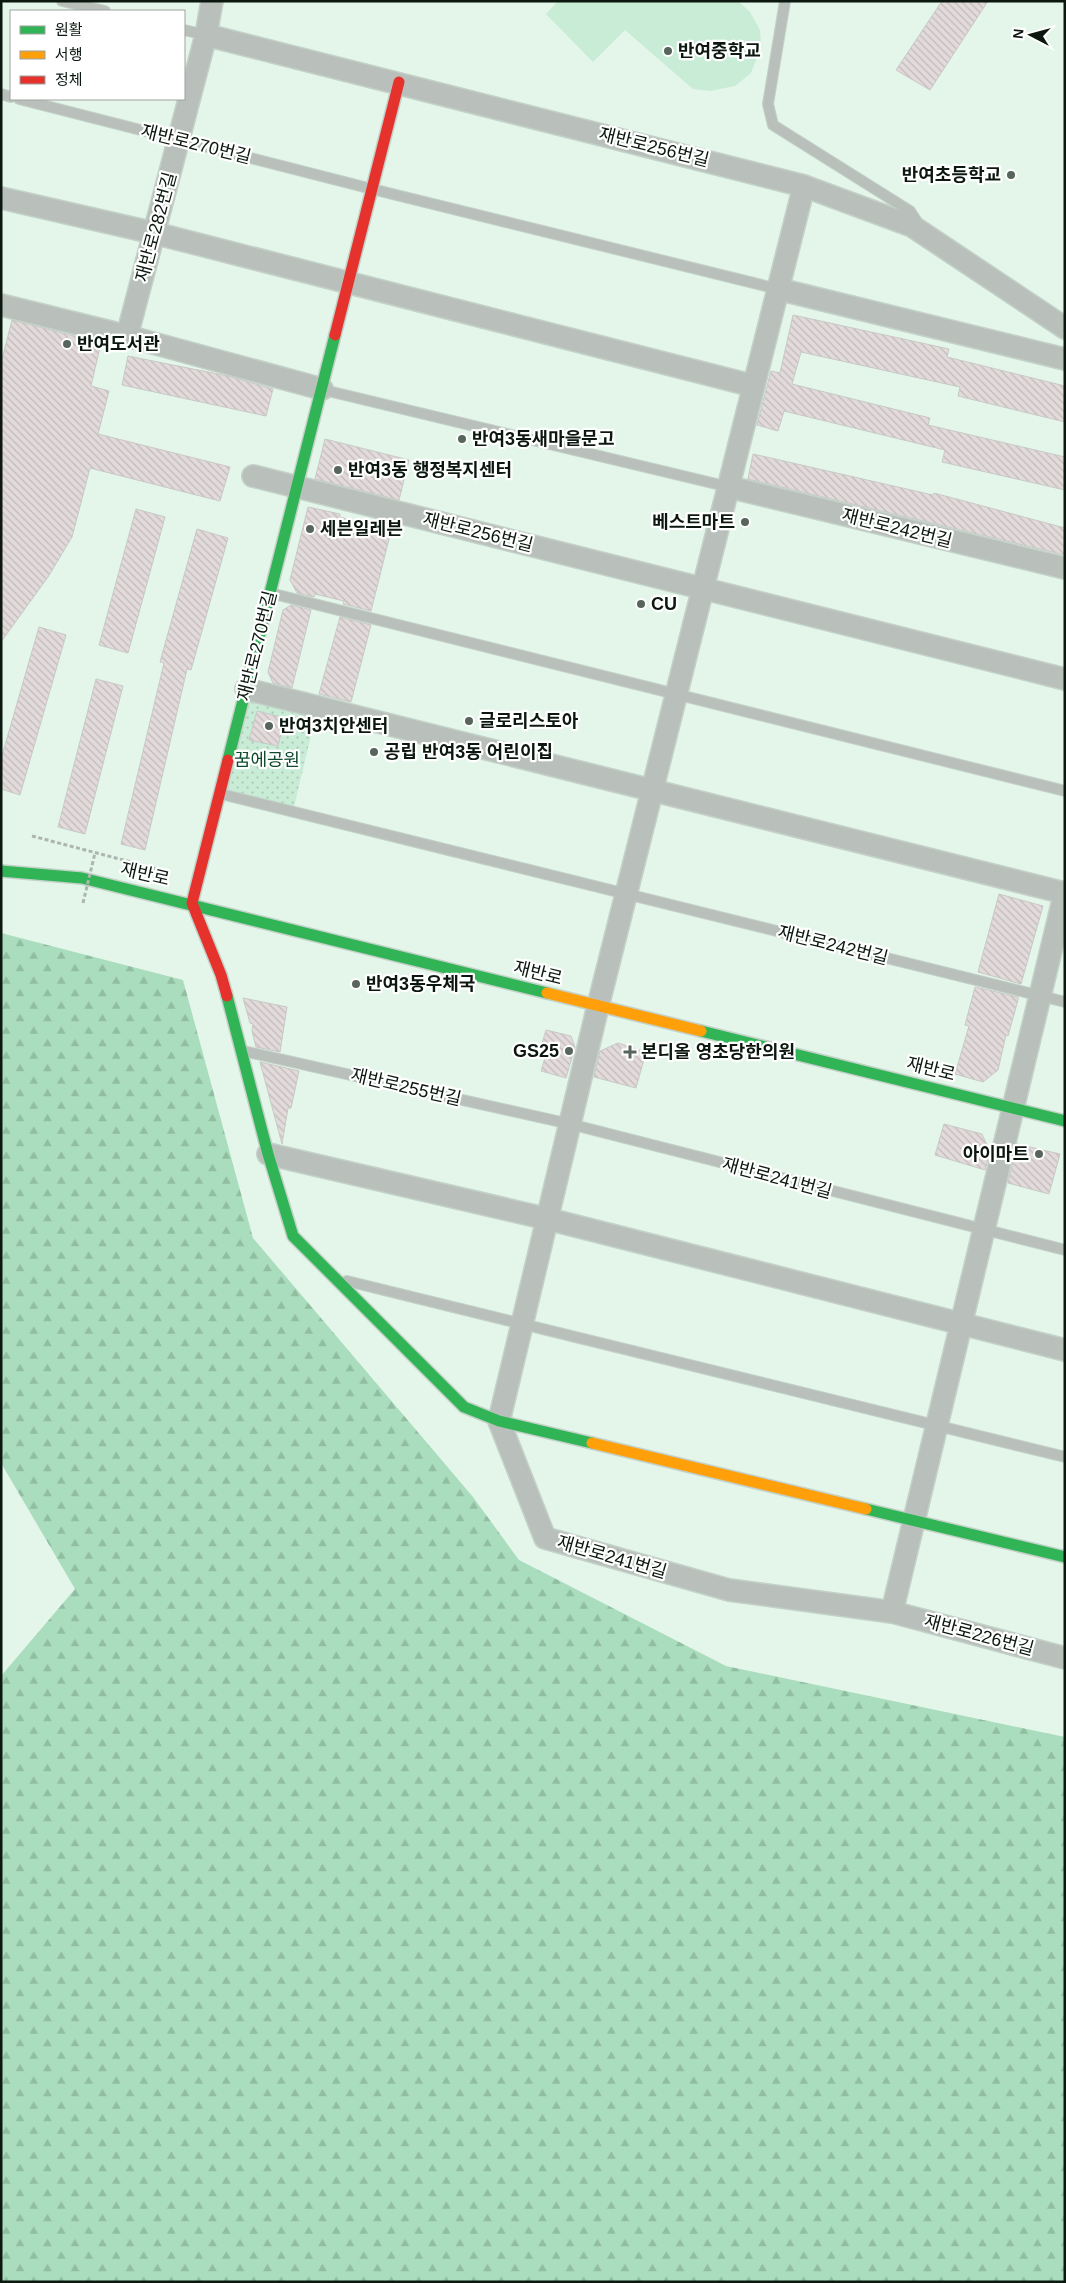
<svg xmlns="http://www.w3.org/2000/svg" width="1066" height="2283" viewBox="0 0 1066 2283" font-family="Helvetica,'Noto Sans KR',sans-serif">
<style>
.forest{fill:url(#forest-firs)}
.park{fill:url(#park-dots)}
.pitch{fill:#c8ecd5}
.building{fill:url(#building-back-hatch);stroke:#c7c9c6}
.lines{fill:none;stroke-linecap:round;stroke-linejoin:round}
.lane-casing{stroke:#c3d1c8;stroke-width:12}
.street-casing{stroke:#c3d1c8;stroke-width:24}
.fast-casing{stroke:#c3d1c8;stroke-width:14}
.slow-casing{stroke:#c3d1c8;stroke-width:14}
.jam-casing{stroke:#c3d1c8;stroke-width:14}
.path{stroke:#adb5af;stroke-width:3;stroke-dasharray:4 2.5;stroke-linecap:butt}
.lane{stroke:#b9c0bb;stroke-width:10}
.street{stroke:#b9c0bb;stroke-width:21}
.fast{stroke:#30b455;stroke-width:11}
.slow{stroke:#ff9f0a;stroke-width:11}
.jam{stroke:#e5322d;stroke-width:11}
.path-bridge{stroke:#adb5af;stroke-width:3;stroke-dasharray:4 2.5;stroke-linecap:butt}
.poi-dot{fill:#57655c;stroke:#fff;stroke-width:2}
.labels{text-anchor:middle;stroke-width:4.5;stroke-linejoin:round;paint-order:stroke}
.poi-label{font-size:18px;font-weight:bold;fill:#0b170f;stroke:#fff;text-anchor:start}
.street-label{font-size:18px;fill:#0b170f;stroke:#fff}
.park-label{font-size:18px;fill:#0f4c2e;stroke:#fff}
</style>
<defs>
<pattern id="forest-firs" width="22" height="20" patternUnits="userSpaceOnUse" patternTransform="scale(1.25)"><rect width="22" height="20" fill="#aaddbd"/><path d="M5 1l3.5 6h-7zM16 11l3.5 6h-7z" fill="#91bda1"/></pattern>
<pattern id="park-dots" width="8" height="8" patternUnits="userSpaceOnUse" patternTransform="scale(1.25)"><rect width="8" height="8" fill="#c8ecd5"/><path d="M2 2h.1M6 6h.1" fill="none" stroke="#aacab6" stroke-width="1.8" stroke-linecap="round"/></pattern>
<pattern id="building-back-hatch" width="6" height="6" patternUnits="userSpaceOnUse" patternTransform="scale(1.25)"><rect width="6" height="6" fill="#e3dadb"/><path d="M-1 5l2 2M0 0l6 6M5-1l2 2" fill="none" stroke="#c1babb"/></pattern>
</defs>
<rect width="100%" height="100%" fill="#e4f6ea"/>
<!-- forest -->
<path class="forest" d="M 1,933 L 183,980 L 253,1238 L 473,1497 L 519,1560 L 726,1666 L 1065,1737 L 1065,2282 L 1,2282 L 1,1676 L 75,1589 L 1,1463 Z"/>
<!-- park -->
<path class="park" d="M 246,689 L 318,706 L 293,811 L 219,793 Z"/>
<!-- pitch -->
<path class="pitch" d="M 558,1 L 738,1 L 750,12 L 760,30 L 761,47 L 751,73 L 735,86 L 710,91 L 693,89 L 625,30 L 593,62 L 546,14 Z"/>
<!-- building -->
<path class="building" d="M 942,1 L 988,1 L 930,90 L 896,70 Z
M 793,315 L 949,349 L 947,357 L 1065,386 L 1065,422 L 958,396 L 960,387 L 801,352 L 792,384 L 930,418 L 928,425 L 1065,457 L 1065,490 L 942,462 L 945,450 L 784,411 L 778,431 L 757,425 L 771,371 L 780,373 Z
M 12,320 L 101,343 L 91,386 L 109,391 L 98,434 L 230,467 L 220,501 L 90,468 L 72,537 L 48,577 L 1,642 L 1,363 Z
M 128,356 L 228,376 L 273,389 L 266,416 L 122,385 Z
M 325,439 L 409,460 L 399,500 L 315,479 Z
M 753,454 L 933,495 L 934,493 L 1065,528 L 1065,555 L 748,479 Z
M 308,507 L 340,514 L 340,517 L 391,531 L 371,611 L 343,604 L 344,601 L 315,594 L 314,597 L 297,593 L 290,580 Z
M 136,509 L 165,517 L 128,653 L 99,645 Z
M 197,529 L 228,538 L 191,670 L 187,669 L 145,850 L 121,844 L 164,663 L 160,662 Z
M 291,605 L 311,610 L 292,688 L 273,683 L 268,672 L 283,610 Z
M 340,617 L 371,625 L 351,702 L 319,694 Z
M 39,627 L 66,635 L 20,795 L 1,789 L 1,759 Z
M 96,679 L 123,686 L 85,834 L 58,827 Z
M 257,711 L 285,718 L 278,746 L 249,740 Z
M 999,894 L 1043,906 L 1021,984 L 978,972 Z
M 975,987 L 1018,997 L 1018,1000 L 1008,1036 L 1006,1035 L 998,1070 L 983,1082 L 955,1074 L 969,1026 L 965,1025 Z
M 243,998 L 287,1007 L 280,1052 L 256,1047 L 252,1031 L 253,1024 L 250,1023 Z
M 546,1030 L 571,1036 L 575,1047 L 566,1078 L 541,1071 L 547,1051 L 541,1047 Z
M 618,1043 L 646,1052 L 636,1088 L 594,1077 L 600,1051 Z
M 260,1062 L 299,1071 L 291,1108 L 288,1108 L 282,1144 Z
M 944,1124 L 982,1134 L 990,1152 L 985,1170 L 935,1155 Z
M 1017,1144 L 1060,1154 L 1049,1194 L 1008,1183 Z"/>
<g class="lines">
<!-- lane casing -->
<g class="lane-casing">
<path id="lane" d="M 62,1 L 105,11
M 785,1 L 768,104 L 773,125 L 910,211 L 919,225
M 184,30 L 206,35
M 1,94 L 11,97
M 19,99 L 372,189 L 778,289
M 324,390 L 729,487
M 270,593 L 1065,791
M 221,794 L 1065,1002
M 243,1051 L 570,1124 L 1065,1250
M 347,1281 L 1065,1457"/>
</g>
<!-- street casing -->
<g class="street-casing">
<path id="street" d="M 206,35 L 804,186 L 912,226 L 1065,328
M 804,186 L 598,1006 L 499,1421 L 545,1538 L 729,1590 L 892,1612 L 1065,1658
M 1,198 L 154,233 L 754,386
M 778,289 L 1065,359
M 1,305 L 127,336 L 322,389
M 127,336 L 206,35 L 212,1
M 253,476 L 1065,679
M 729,487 L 1065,568
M 246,689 L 1065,893
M 268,1154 L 548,1219 L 1065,1350
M 892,1612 L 1065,892"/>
</g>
<!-- fast casing -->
<g class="fast-casing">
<path id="fast" d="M 228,760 L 335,335
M 1,871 L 82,878 L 547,993
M 227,996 L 268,1154 L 293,1236 L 464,1407 L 499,1421 L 592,1443
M 701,1031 L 1065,1121
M 866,1509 L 1065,1557"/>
</g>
<!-- slow casing -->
<g class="slow-casing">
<path id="slow" d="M 547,993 L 701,1031
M 592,1443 L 866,1509"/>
</g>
<!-- jam casing -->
<g class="jam-casing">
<path id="jam" d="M 335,335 L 399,82
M 227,996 L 221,975 L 192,903 L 228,760"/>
</g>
<!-- path -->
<path class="path" d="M 32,836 L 169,872"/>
<!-- lane -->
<use href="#lane" class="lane"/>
<!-- street -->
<use href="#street" class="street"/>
<!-- fast -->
<use href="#fast" class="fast"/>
<!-- slow -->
<use href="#slow" class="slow"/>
<!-- jam -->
<use href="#jam" class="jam"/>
<!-- path-bridge -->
<path class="path-bridge" d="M 83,903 L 95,853"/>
</g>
<!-- markers -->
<g class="poi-dot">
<circle cx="668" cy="51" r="5"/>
<circle cx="1011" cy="175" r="5"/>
<circle cx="67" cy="344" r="5"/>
<circle cx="462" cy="439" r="5"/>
<circle cx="338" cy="470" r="5"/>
<circle cx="745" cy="522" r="5"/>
<circle cx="310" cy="529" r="5"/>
<circle cx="641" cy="604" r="5"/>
<circle cx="469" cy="721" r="5"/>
<circle cx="269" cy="726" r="5"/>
<circle cx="374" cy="752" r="5"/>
<circle cx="356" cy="984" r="5"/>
<circle cx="569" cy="1051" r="5"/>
<path d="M627.5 1044.5h5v5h5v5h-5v5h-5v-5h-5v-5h5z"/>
<circle cx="1039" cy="1154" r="5"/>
</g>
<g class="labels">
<!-- poi labels -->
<g class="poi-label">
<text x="678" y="57">반여중학교</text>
<text x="1001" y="181" text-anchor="end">반여초등학교</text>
<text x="77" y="350">반여도서관</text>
<text x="472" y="445">반여3동새마을문고</text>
<text x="348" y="476">반여3동 행정복지센터</text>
<text x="735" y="528" text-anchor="end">베스트마트</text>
<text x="320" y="535">세븐일레븐</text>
<text x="651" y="610">CU</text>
<text x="479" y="727">글로리스토아</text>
<text x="279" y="732">반여3치안센터</text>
<text x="384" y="758">공립 반여3동 어린이집</text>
<text x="366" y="990">반여3동우체국</text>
<text x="559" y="1057" text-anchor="end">GS25</text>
<text x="641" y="1058">본디올 영초당한의원</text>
<text x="1029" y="1160" text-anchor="end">아이마트</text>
</g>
<!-- street labels -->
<g class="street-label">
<text transform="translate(196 144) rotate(14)" y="6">재반로270번길</text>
<text transform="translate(654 147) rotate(14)" y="6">재반로256번길</text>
<text transform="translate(156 227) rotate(-75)" y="6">재반로282번길</text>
<text transform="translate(897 528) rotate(14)" y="6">재반로242번길</text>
<text transform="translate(478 532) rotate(14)" y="6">재반로256번길</text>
<text transform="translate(257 646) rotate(-76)" y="6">재반로270번길</text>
<text transform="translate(145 874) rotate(13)" y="6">재반로</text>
<text transform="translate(833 945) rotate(14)" y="6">재반로242번길</text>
<text transform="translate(538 973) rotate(14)" y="6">재반로</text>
<text transform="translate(931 1069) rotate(14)" y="6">재반로</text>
<text transform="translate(406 1087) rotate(13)" y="6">재반로255번길</text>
<text transform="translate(777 1178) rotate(15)" y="6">재반로241번길</text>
<text transform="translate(612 1557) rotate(16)" y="6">재반로241번길</text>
<text transform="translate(979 1635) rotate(15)" y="6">재반로226번길</text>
</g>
<!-- park labels -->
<g class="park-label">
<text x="267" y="766">꿈에공원</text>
</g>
</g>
<!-- border -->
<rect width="1066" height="2283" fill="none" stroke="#0b170f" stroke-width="5"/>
<!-- legend -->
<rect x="10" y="10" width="175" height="90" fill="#ffffff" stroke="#9da29f"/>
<rect x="20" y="26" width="25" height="8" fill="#30b455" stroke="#9da29f"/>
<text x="55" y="35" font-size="15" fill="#0b170f">원활</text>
<rect x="20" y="51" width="25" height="8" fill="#ff9f0a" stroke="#9da29f"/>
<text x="55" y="60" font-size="15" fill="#0b170f">서행</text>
<rect x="20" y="76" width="25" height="8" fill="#e5322d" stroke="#9da29f"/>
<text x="55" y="85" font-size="15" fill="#0b170f">정체</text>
<!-- north arrow -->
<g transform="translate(1031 35) rotate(276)" stroke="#ffffff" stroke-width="4" paint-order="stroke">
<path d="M0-4L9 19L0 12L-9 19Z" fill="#0b170f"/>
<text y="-8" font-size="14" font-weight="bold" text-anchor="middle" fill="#0b170f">N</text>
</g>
</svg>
